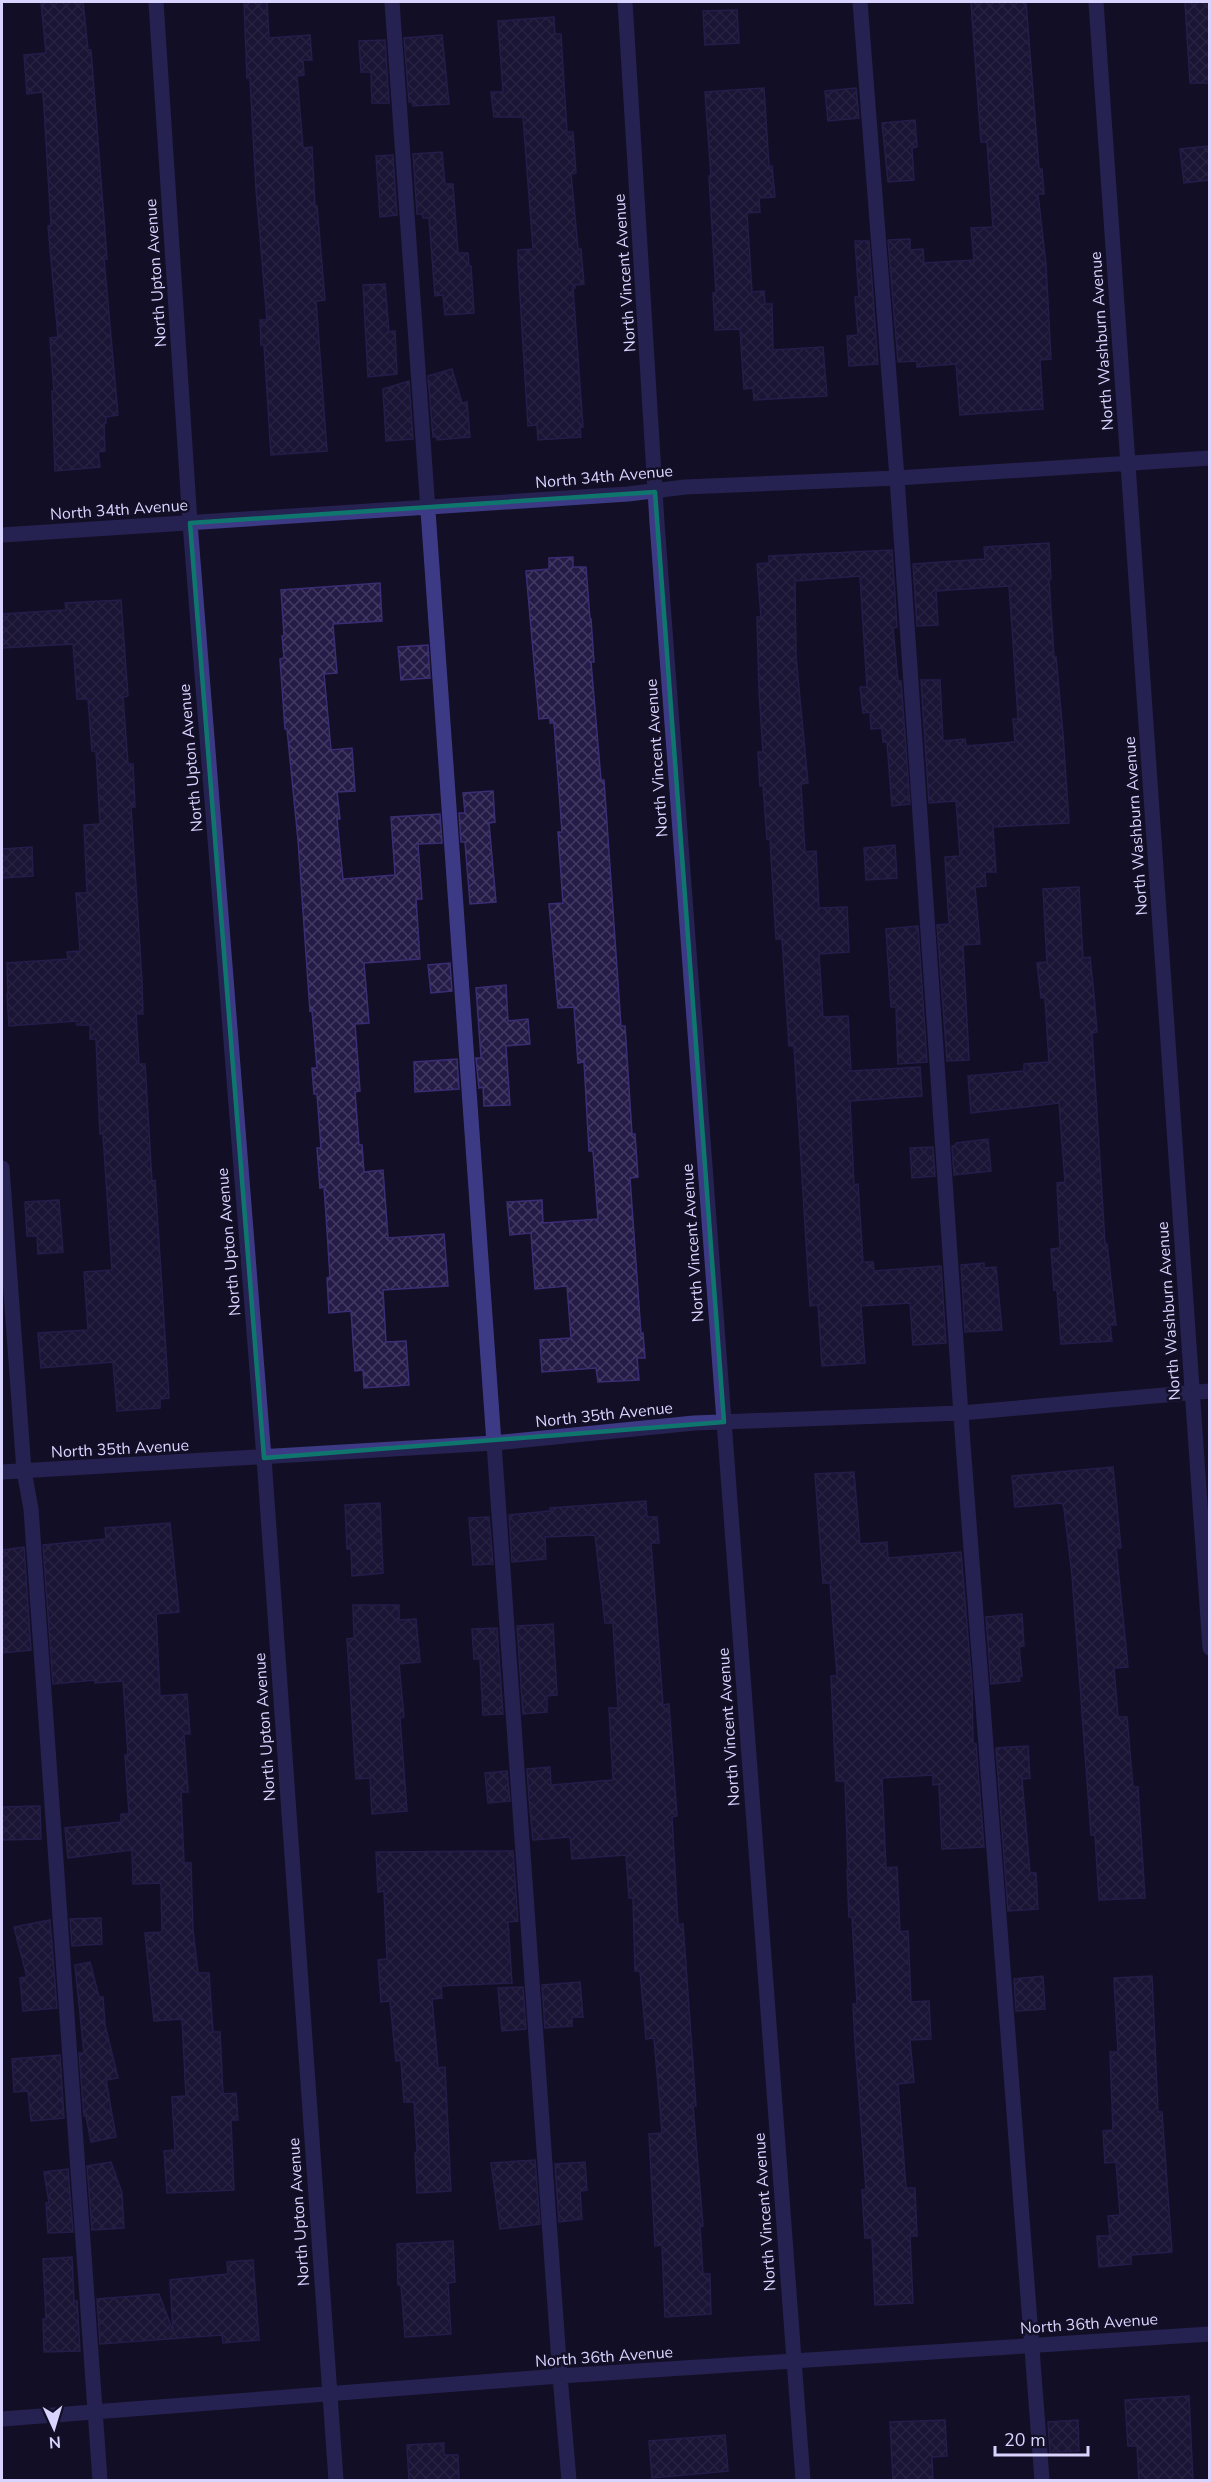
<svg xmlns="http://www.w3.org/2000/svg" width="1211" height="2482" viewBox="0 0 1211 2482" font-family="'Nunito Sans',sans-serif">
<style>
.building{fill:url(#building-cross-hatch);stroke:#3b2d73;stroke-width:1.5}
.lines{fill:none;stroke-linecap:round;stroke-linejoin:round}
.minor{stroke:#3d3a85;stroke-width:15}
.marked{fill:none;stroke:#0f766e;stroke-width:4.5;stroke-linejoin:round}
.labels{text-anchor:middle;stroke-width:5;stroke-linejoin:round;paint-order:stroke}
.street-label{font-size:16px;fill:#d9d4ff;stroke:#130f26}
</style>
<defs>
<pattern id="building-cross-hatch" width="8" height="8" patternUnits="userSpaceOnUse" patternTransform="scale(1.5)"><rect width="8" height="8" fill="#241b47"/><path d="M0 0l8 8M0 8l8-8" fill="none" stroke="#433b63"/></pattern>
</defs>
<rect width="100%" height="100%" fill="#130f26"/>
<!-- building -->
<path class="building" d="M 41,2 L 83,2 L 88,50 L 91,50 L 107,259 L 104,259 L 118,415 L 106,417 L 106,423 L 104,424 L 105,451 L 98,452 L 100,467 L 55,471 L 52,391 L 54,391 L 50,338 L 58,337 L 48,226 L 51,225 L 43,92 L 27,94 L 24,55 L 46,53 Z
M 244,2 L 267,2 L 269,38 L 310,35 L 312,60 L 303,60 L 304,75 L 297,76 L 303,148 L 312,147 L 315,206 L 317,206 L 325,300 L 316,301 L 327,451 L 271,455 L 264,345 L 261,345 L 260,320 L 267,320 L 256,189 L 250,78 L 247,78 Z
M 971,2 L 1026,2 L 1039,169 L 1042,169 L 1044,194 L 1038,194 L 1046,265 L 1051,359 L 1040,360 L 1043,409 L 960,415 L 956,364 L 917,367 L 917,361 L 898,362 L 888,240 L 910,239 L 910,250 L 923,249 L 924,263 L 974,260 L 971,228 L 993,227 L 987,142 L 981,142 Z
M 1185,2 L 1209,2 L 1209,83 L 1190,83 Z
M 737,10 L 739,43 L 705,45 L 703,11 Z
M 554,17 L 555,34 L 561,34 L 567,132 L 573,132 L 576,173 L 571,174 L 578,249 L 581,249 L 584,284 L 575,285 L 575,288 L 573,288 L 583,427 L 580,427 L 581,437 L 538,440 L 537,425 L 528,426 L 518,263 L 518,250 L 533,249 L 523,117 L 494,117 L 491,92 L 503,92 L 498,21 Z
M 442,35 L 449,104 L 413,106 L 412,102 L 409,102 L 404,38 Z
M 385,40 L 389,103 L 372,103 L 371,72 L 361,72 L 359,41 Z
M 764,88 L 769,166 L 772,166 L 775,197 L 759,198 L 760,212 L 747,213 L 752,292 L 764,291 L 765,304 L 772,304 L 773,350 L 823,347 L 827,396 L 754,400 L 753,388 L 744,389 L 740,329 L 715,330 L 713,293 L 716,293 L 709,176 L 711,176 L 705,92 Z
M 856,88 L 859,118 L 828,121 L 825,91 Z
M 915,120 L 917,147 L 912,148 L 914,180 L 888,182 L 882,123 Z
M 1209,146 L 1209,180 L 1184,183 L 1180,149 Z
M 442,152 L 445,184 L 453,184 L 458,253 L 468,253 L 469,266 L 471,266 L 474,313 L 445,315 L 443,295 L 435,296 L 429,218 L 423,218 L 422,214 L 417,214 L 413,154 Z
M 393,155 L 397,215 L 380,217 L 376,156 Z
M 855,241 L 869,241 L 878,364 L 849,366 L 847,336 L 858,335 L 855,297 L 859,297 Z
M 385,284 L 389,332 L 395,331 L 397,374 L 368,377 L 363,285 Z
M 452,369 L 462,403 L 467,402 L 470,437 L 437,440 L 437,437 L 433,437 L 428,376 Z
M 409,381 L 413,439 L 386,441 L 383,389 Z
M 1049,543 L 1051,579 L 1049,579 L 1054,657 L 1056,657 L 1063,734 L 1069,823 L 993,827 L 996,872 L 985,872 L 986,886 L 975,887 L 980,944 L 963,945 L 969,1060 L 947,1061 L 937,925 L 949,924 L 945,857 L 960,856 L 956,801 L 929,803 L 921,680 L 940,680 L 943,741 L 965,739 L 966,746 L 1015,742 L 1013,719 L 1018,719 L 1013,641 L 1009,586 L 936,591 L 938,625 L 917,626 L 913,564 L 985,559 L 984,547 Z
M 892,550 L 897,627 L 893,628 L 898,681 L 901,681 L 910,804 L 892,806 L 887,742 L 883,742 L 882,728 L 871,729 L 870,712 L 863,713 L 860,687 L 867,687 L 860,576 L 795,581 L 796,657 L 808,783 L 801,784 L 805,852 L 816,851 L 819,908 L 847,907 L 849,952 L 819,954 L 823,1017 L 848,1016 L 851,1071 L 920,1067 L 922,1096 L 850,1101 L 854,1185 L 858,1184 L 863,1262 L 873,1262 L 874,1271 L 941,1266 L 946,1343 L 913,1345 L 910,1303 L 861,1306 L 865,1363 L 822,1366 L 818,1305 L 810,1306 L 794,1046 L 789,1046 L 782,939 L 776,939 L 770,839 L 767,839 L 763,786 L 760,786 L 758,752 L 763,752 L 759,691 L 757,617 L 761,617 L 757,564 L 769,563 L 769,556 Z
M 573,557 L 573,567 L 586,567 L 590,619 L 591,619 L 594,662 L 591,662 L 601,780 L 604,780 L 621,1026 L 625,1026 L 632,1134 L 635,1134 L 638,1177 L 630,1178 L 641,1334 L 643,1333 L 645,1358 L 637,1358 L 639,1380 L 598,1382 L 596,1368 L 542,1372 L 540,1340 L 571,1338 L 567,1286 L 535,1289 L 531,1233 L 510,1235 L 507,1202 L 542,1200 L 543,1223 L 598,1219 L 593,1151 L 589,1151 L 584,1062 L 578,1063 L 574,1007 L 558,1008 L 549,904 L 563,903 L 558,832 L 562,832 L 554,723 L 550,723 L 550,718 L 539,719 L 526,571 L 549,569 L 549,558 Z
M 380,583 L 382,621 L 333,624 L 337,673 L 324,674 L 331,750 L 352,748 L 355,791 L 337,792 L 340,819 L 337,819 L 343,879 L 395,875 L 391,817 L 440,814 L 442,843 L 418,844 L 422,899 L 416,899 L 420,959 L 364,963 L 369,1023 L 355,1024 L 360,1091 L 355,1092 L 359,1145 L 362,1145 L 364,1172 L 383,1170 L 388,1238 L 444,1234 L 448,1286 L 383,1290 L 386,1342 L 406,1341 L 409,1385 L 364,1388 L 363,1370 L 355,1371 L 351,1311 L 329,1313 L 327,1278 L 330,1277 L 326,1215 L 324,1187 L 320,1188 L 317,1148 L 321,1148 L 317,1094 L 314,1094 L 312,1068 L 317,1068 L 312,1010 L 310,1011 L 298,840 L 287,729 L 285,729 L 280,659 L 284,658 L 282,636 L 284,636 L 281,590 Z
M 121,600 L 128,696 L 123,697 L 128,764 L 133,764 L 135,807 L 131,807 L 142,981 L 143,1014 L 136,1014 L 139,1064 L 145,1064 L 152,1181 L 155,1180 L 169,1398 L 160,1399 L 160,1408 L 117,1411 L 113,1362 L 41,1368 L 38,1333 L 88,1330 L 84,1272 L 112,1270 L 103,1134 L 100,1134 L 96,1039 L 90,1039 L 90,1025 L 77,1025 L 77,1021 L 9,1026 L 7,994 L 8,994 L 7,963 L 68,959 L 67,952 L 80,951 L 76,893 L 87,893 L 84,825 L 100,824 L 96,751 L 92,751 L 88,699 L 77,699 L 73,644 L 2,648 L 2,614 L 66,610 L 65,603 Z
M 428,645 L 430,678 L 401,680 L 398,647 Z
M 493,791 L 495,822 L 489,823 L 496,902 L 470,904 L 465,842 L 461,842 L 459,813 L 465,813 L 463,793 Z
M 895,845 L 897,878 L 866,880 L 864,848 Z
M 32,847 L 33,876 L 2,878 L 2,849 Z
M 1079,887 L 1083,958 L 1090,957 L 1094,995 L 1097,1032 L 1092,1033 L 1105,1244 L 1107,1244 L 1116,1325 L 1110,1325 L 1112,1341 L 1061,1344 L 1057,1290 L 1054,1290 L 1051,1249 L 1060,1248 L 1057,1183 L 1065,1182 L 1059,1103 L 971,1113 L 968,1076 L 1024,1071 L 1024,1064 L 1049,1062 L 1045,998 L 1041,998 L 1037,963 L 1047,962 L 1043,889 Z
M 918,926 L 927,1062 L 898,1064 L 896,1007 L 891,1007 L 886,929 Z
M 450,963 L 452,991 L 431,993 L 428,965 Z
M 506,985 L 508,1021 L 528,1019 L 530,1044 L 506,1046 L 510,1105 L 484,1106 L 483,1087 L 479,1088 L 476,1058 L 481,1058 L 476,988 Z
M 457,1059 L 459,1089 L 415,1092 L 414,1062 Z
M 988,1139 L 991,1171 L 954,1175 L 952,1146 L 956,1145 L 956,1143 Z
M 933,1147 L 935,1176 L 912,1178 L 910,1148 Z
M 59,1200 L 63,1252 L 38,1254 L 37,1236 L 27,1236 L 25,1202 Z
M 984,1263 L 984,1268 L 996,1267 L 1002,1330 L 965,1332 L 961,1265 Z
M 1113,1467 L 1121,1548 L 1116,1548 L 1128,1667 L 1114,1668 L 1118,1717 L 1127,1717 L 1133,1787 L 1138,1787 L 1145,1898 L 1099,1900 L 1095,1835 L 1091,1835 L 1072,1575 L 1064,1508 L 1062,1503 L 1015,1507 L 1012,1476 Z
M 854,1472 L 860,1544 L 887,1542 L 888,1558 L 961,1552 L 972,1686 L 973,1743 L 976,1744 L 984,1847 L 942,1849 L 939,1784 L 933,1785 L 933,1775 L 882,1778 L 886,1868 L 897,1867 L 900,1932 L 908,1931 L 911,2002 L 929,2001 L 931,2039 L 910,2040 L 914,2082 L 898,2084 L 906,2188 L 915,2188 L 917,2236 L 910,2236 L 913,2303 L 875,2305 L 872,2238 L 865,2238 L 862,2190 L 866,2190 L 855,2043 L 853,2004 L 857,2004 L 852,1917 L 849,1917 L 847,1870 L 848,1870 L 845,1781 L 836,1781 L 831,1676 L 837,1676 L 830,1583 L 823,1583 L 815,1474 Z
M 646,1501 L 647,1517 L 657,1517 L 659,1543 L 651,1543 L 663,1705 L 669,1704 L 677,1816 L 672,1817 L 678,1925 L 683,1924 L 696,2106 L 693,2106 L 703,2226 L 700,2226 L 703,2274 L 710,2274 L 711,2314 L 665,2317 L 662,2245 L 655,2246 L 649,2134 L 662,2133 L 654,2038 L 646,2039 L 640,1971 L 635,1971 L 633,1898 L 629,1898 L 626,1855 L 572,1859 L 570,1837 L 533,1840 L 529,1799 L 527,1769 L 550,1767 L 551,1785 L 613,1780 L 609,1708 L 618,1708 L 613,1623 L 605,1623 L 595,1535 L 545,1537 L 546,1559 L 512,1562 L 509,1515 L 550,1511 L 550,1508 Z
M 380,1503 L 383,1573 L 352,1576 L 351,1549 L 347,1549 L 345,1505 Z
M 489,1517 L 493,1564 L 473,1565 L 469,1518 Z
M 170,1523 L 179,1612 L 156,1614 L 160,1696 L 187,1694 L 190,1734 L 184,1734 L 188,1792 L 181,1792 L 184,1863 L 191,1863 L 193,1930 L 198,1973 L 209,1973 L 213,2032 L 220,2032 L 223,2094 L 236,2093 L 238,2120 L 231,2120 L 234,2190 L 167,2193 L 164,2151 L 175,2150 L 172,2097 L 186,2096 L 182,2019 L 154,2021 L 145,1933 L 162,1932 L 161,1883 L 133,1884 L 132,1850 L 68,1858 L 65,1828 L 121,1822 L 121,1814 L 129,1814 L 125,1755 L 128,1755 L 123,1681 L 95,1683 L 95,1680 L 53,1684 L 43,1545 L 106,1539 L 105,1528 Z
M 24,1547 L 31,1650 L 2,1653 L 2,1550 Z
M 353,1605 L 399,1605 L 399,1620 L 416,1619 L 420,1662 L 399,1664 L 404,1717 L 400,1718 L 407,1811 L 372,1814 L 370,1778 L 356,1779 L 347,1639 L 354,1638 Z
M 1022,1614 L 1024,1646 L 1019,1647 L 1022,1676 L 1019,1676 L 1020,1681 L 991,1684 L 986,1617 Z
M 553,1624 L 557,1695 L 547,1696 L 547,1712 L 523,1714 L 517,1626 Z
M 497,1628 L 503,1714 L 483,1715 L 480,1659 L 474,1659 L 472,1629 Z
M 1028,1746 L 1030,1778 L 1022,1779 L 1030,1873 L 1036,1873 L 1038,1909 L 1008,1911 L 996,1748 Z
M 507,1771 L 510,1801 L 488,1803 L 485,1773 Z
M 40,1806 L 41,1839 L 2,1840 L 2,1807 Z
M 513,1851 L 518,1921 L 508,1922 L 512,1983 L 441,1986 L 442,1998 L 432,1999 L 438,2068 L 445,2067 L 451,2191 L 417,2193 L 415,2153 L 417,2152 L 414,2102 L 404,2102 L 401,2060 L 396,2061 L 390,2001 L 381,2002 L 378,1960 L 387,1959 L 384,1891 L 378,1892 L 376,1852 Z
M 101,1918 L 102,1944 L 72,1946 L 70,1919 Z
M 50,1920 L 57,2008 L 23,2011 L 20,1978 L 27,1977 L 14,1927 Z
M 90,1962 L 99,1997 L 103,1997 L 105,2025 L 118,2078 L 106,2080 L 116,2137 L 91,2142 L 86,2116 L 84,2116 L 79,2053 L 84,2053 L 75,1965 Z
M 1043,1976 L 1045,2009 L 1016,2011 L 1014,1979 Z
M 1152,1976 L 1158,2112 L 1162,2112 L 1172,2252 L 1131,2255 L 1131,2264 L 1099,2267 L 1097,2236 L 1110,2236 L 1108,2216 L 1120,2215 L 1116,2162 L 1105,2163 L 1103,2131 L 1113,2130 L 1110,2052 L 1118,2052 L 1114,1978 Z
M 580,1982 L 583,2017 L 572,2017 L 572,2026 L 545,2028 L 542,1985 Z
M 523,1987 L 526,2029 L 502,2031 L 498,1988 Z
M 60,2055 L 64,2118 L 31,2121 L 28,2091 L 14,2092 L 12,2059 Z
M 535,2160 L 540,2224 L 500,2229 L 491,2163 Z
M 111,2162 L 122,2193 L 124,2228 L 92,2230 L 87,2166 Z
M 585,2162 L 587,2190 L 580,2191 L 582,2219 L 559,2222 L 555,2164 Z
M 68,2169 L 73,2232 L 48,2233 L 46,2203 L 49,2203 L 44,2172 Z
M 453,2241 L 455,2282 L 448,2283 L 451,2334 L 405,2337 L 401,2285 L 398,2285 L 397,2244 Z
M 72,2257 L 74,2301 L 77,2301 L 80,2351 L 44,2352 L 43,2319 L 46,2319 L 43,2259 Z
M 253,2260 L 259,2340 L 223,2343 L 222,2335 L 100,2344 L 97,2299 L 159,2294 L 173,2331 L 170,2280 L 228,2274 L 227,2262 Z
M 1189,2396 L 1193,2481 L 1139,2481 L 1137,2446 L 1128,2446 L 1125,2400 Z
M 945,2420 L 947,2456 L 932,2457 L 933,2481 L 893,2481 L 890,2422 Z
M 1078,2420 L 1079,2451 L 1050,2452 L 1048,2422 Z
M 725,2435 L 728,2471 L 652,2478 L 649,2441 Z
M 444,2443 L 444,2455 L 458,2455 L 459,2481 L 409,2481 L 407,2445 Z"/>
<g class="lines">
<!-- minor -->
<path class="minor" d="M 156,2 L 190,523 L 264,1458 L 336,2480
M 392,2 L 560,2376 L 569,2480
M 625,2 L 657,523 L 803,2480
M 860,2 L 897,478 L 963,1444 L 1042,2480
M 1096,2 L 1210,1648
M 2,535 L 628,494 L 685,487 L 897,478 L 1210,458
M 2,1168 L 24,1471 L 31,1509 L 100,2480
M 2,1472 L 494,1443 L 694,1423 L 961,1413 L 1210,1391
M 2,2419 L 560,2376 L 1210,2334"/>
</g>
<!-- marked area -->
<path d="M0 0H1211V2482H0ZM 655,492 L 724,1422 L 264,1458 L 190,523 Z" fill="#130f26" fill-opacity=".55" fill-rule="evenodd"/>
<path class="marked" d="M 655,492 L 724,1422 L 264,1458 L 190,523 Z"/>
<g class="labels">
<!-- street labels -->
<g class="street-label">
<text transform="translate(155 273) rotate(-94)" y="6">North Upton Avenue</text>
<text transform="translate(624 273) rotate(-94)" y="6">North Vincent Avenue</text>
<text transform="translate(1101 341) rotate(-94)" y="6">North Washburn Avenue</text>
<text transform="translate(604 476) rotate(-5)" y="6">North 34th Avenue</text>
<text transform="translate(119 509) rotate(-4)" y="6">North 34th Avenue</text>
<text transform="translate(190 758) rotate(-95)" y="6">North Upton Avenue</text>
<text transform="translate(656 758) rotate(-94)" y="6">North Vincent Avenue</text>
<text transform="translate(1135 826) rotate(-94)" y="6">North Washburn Avenue</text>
<text transform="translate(228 1242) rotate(-95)" y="6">North Upton Avenue</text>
<text transform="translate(692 1243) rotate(-94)" y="6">North Vincent Avenue</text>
<text transform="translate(1168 1311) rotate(-94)" y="6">North Washburn Avenue</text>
<text transform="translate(604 1414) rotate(-6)" y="6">North 35th Avenue</text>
<text transform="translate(120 1448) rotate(-3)" y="6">North 35th Avenue</text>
<text transform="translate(264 1727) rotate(-94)" y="6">North Upton Avenue</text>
<text transform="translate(728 1727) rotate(-94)" y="6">North Vincent Avenue</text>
<text transform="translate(298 2212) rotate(-94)" y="6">North Upton Avenue</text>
<text transform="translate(764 2212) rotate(-94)" y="6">North Vincent Avenue</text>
<text transform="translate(1089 2323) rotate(-4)" y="6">North 36th Avenue</text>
<text transform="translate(604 2356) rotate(-4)" y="6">North 36th Avenue</text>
</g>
</g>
<!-- border -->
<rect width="1211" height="2482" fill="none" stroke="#d9d4ff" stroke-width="6"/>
<!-- north arrow -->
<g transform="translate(54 2428) rotate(176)" stroke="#130f26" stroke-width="4.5" paint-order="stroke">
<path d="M0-4.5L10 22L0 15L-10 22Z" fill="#d9d4ff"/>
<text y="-9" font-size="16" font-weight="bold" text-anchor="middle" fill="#d9d4ff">N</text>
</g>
<!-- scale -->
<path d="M995 2446v9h93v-9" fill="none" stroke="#d9d4ff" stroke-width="3"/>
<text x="1004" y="2446" font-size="18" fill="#d9d4ff" stroke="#130f26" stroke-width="4.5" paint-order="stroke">20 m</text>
</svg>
